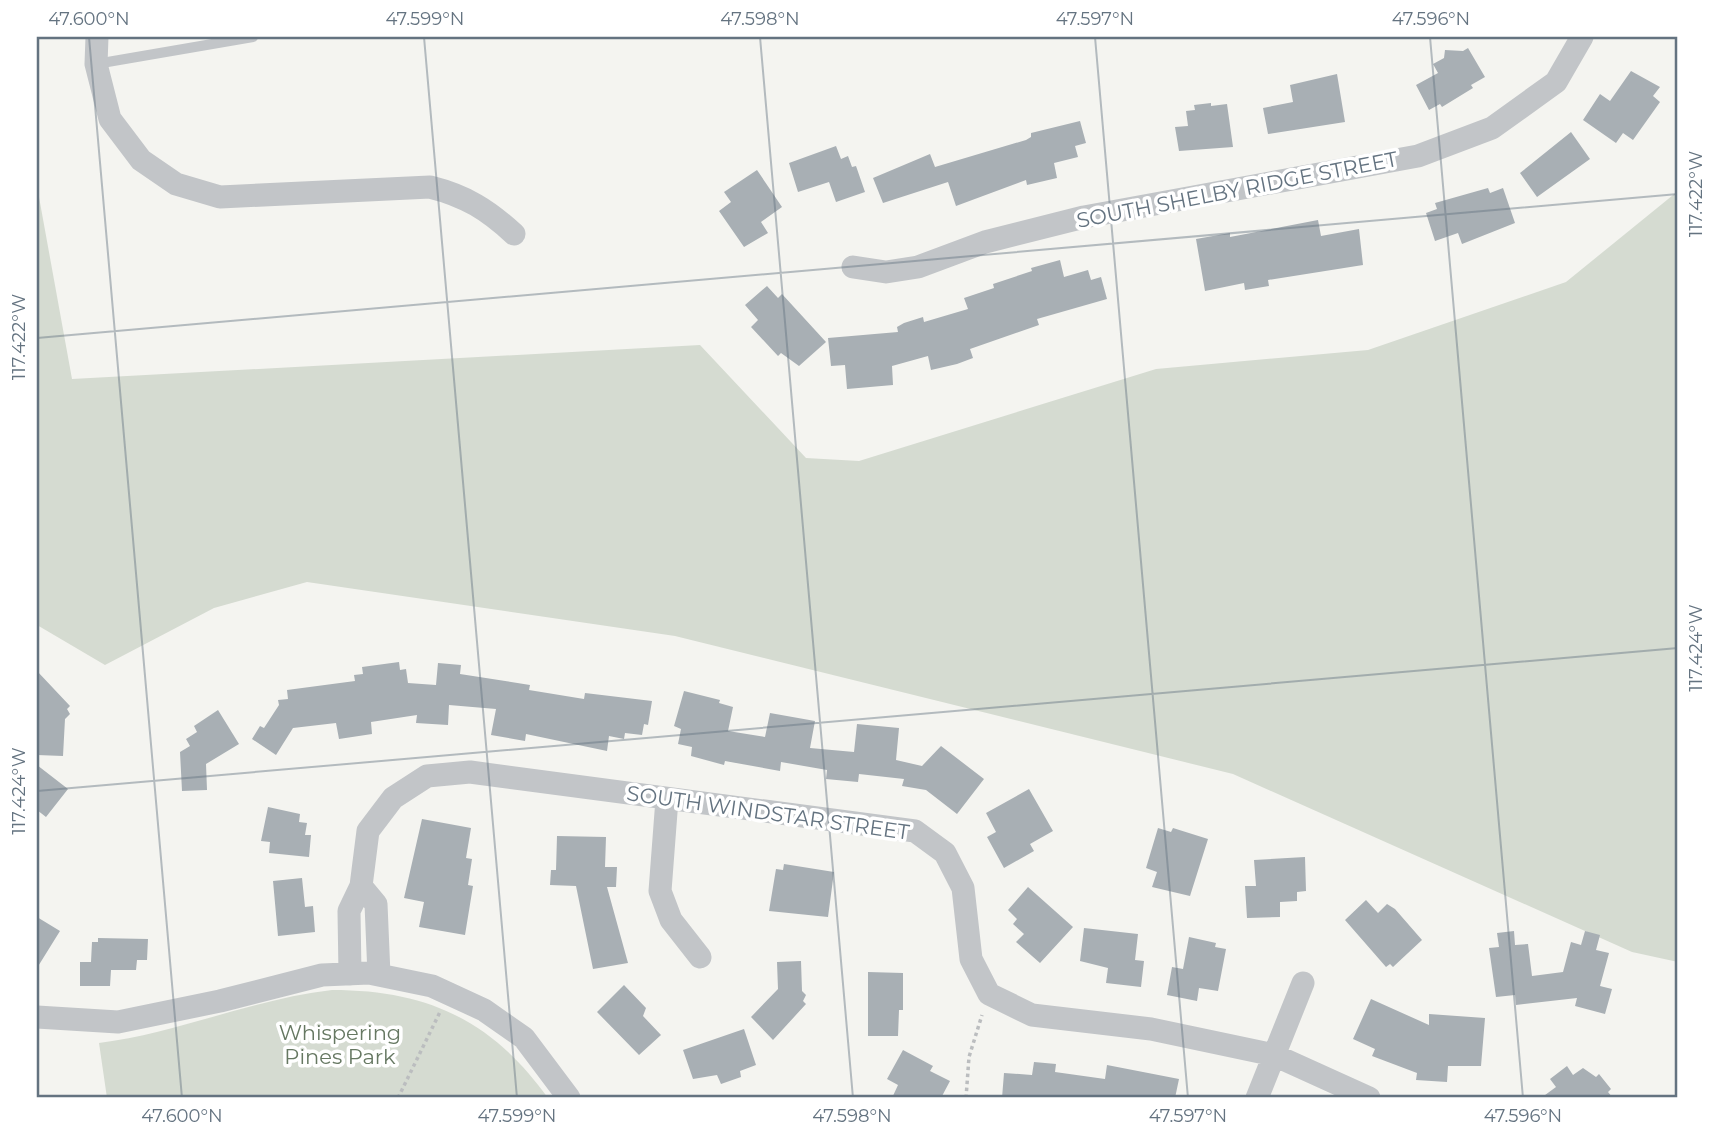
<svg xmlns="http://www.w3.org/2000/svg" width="1715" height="1135" viewBox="0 0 1715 1135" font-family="Montserrat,sans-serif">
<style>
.green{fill:#d5dbd1}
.building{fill:#a8afb4}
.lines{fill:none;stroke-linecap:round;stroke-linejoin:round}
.path{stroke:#bbbdbf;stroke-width:3.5;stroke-dasharray:3.5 3.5;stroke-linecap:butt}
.lane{stroke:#c2c5c8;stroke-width:10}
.street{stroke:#c2c5c8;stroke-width:23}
.ticks{fill:none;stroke:#647380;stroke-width:2;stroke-opacity:0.45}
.labels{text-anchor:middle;stroke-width:7;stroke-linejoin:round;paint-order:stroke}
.street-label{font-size:21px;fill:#647380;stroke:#fff}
.park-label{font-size:21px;fill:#667862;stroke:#fff}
.neatline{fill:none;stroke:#647380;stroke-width:2.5}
.ticks-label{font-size:18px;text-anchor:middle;fill:#647380}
</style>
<rect width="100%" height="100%" fill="#f4f4f0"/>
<!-- green -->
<path class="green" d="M 37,186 L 72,379 L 700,345 L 806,458 L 859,461 L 1156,369 L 1368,350 L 1566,282 L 1678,191 L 1678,962 L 1632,952 L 1233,774 L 675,636 L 307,582 L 214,608 L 105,665 L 37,625 Z
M 332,990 C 427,990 492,1020 548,1098 L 107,1098 L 99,1043 C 178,1033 253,999 332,990 Z"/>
<!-- building -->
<path class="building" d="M 1468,48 L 1485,77 L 1471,85 L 1473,88 L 1442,107 L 1440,104 L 1429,110 L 1416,85 L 1438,73 L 1433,64 L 1444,58 L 1445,50 L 1463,51 Z
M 1631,71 L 1660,87 L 1653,96 L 1660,102 L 1633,140 L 1623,133 L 1616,143 L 1583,120 L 1600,94 L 1610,101 Z
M 1337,74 L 1345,122 L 1268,134 L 1263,108 L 1293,102 L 1290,85 Z
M 1211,103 L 1211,106 L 1227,104 L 1233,147 L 1179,151 L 1175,127 L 1188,126 L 1186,111 L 1195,110 L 1194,105 Z
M 1080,121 L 1086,143 L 1075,146 L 1078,157 L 1054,163 L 1057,178 L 1027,185 L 1026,180 L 956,206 L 948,182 L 883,203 L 873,178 L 930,154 L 935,167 L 1026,140 L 1031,137 L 1031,133 Z
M 1571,132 L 1590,159 L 1537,197 L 1520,173 Z
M 836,146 L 841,159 L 848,156 L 852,167 L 856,166 L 865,192 L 836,202 L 829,182 L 798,192 L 789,163 Z
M 757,170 L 782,207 L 761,222 L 768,233 L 744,247 L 719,211 L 731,202 L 724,192 Z
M 1488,188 L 1490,193 L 1503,188 L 1515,223 L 1462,244 L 1458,233 L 1435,241 L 1426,213 L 1437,209 L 1435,203 Z
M 1318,220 L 1321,236 L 1359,229 L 1363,265 L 1268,280 L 1269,286 L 1245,290 L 1244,283 L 1205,291 L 1196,239 L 1230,233 L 1230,237 Z
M 1060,260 L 1064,277 L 1088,270 L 1091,280 L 1101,277 L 1107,299 L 1037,319 L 1039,325 L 970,349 L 973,358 L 957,364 L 931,370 L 928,356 L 892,366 L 893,385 L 847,389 L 845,365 L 831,366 L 828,338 L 898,332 L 897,327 L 904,323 L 923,317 L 924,322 L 968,309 L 964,298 L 994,288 L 993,284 L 1032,271 L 1031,268 Z
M 767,286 L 778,298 L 782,294 L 826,342 L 799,366 L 781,353 L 778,356 L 751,327 L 758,320 L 745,305 Z
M 399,662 L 400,670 L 406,669 L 408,683 L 436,685 L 438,663 L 461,665 L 460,674 L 530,685 L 529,690 L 584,699 L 585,693 L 652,701 L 648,725 L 644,724 L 642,735 L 625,733 L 624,739 L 609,736 L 607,751 L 526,734 L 525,741 L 491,735 L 496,709 L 449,705 L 448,725 L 416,723 L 417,715 L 371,722 L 372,734 L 339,739 L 336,723 L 293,728 L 276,755 L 252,739 L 260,726 L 264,728 L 279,705 L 278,700 L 288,699 L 287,690 L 355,681 L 354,675 L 363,674 L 362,667 Z
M 37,671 L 70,706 L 67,709 L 70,714 L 65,719 L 63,756 L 37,755 Z
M 684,691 L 720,700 L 719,703 L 733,707 L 728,731 L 765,737 L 770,713 L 815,721 L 810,748 L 854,752 L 857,724 L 899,728 L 896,760 L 922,766 L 941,746 L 984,779 L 957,814 L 926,790 L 902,786 L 904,779 L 859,774 L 858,782 L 826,779 L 827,770 L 781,762 L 780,771 L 725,761 L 724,765 L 691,756 L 692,747 L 678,744 L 681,729 L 674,726 Z
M 218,710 L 239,744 L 206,764 L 207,790 L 182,791 L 180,752 L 190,746 L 186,739 L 197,732 L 194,726 Z
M 37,765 L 68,789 L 46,817 L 37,810 Z
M 1029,789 L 1053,831 L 1030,844 L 1034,851 L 1004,868 L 987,837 L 996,832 L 986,813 Z
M 268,807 L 300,814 L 299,822 L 307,823 L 305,835 L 311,835 L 309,857 L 269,853 L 270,842 L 261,841 Z
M 422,819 L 471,828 L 466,858 L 472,859 L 468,885 L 473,886 L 465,935 L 419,927 L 424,902 L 404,898 Z
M 1158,828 L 1171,832 L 1173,828 L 1208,839 L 1190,896 L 1152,887 L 1157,872 L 1146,868 Z
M 557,836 L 606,837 L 605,867 L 617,867 L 616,887 L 607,887 L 628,963 L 593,969 L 576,886 L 550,885 L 551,870 L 556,870 Z
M 1305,857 L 1306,891 L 1297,892 L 1297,901 L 1280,902 L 1280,917 L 1247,918 L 1245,886 L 1256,886 L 1254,860 Z
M 784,864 L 834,872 L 828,917 L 769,911 L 776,869 L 783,870 Z
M 302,878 L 305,907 L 313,906 L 315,932 L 278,936 L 273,881 Z
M 1028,887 L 1073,927 L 1040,963 L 1016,942 L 1024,934 L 1013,924 L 1017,919 L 1008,910 Z
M 1366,900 L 1378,913 L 1387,904 L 1395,909 L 1422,940 L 1393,967 L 1390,964 L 1386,967 L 1345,920 Z
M 37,917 L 60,931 L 37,968 Z
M 1084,928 L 1138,934 L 1135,960 L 1144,961 L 1141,987 L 1106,983 L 1108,968 L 1080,961 Z
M 1514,931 L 1515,945 L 1528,944 L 1532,976 L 1563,972 L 1571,942 L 1581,945 L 1585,931 L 1600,935 L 1596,950 L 1609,953 L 1600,986 L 1612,989 L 1605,1014 L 1575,1006 L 1577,998 L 1516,1005 L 1515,995 L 1496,997 L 1489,948 L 1499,947 L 1497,933 Z
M 1189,937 L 1216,943 L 1215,947 L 1226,949 L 1218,991 L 1199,988 L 1197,1001 L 1167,995 L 1172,967 L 1183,969 Z
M 98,938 L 148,939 L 147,960 L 137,960 L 136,970 L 111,970 L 110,986 L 80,986 L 80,962 L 91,962 L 92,942 L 98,942 Z
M 801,961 L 802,991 L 806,995 L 803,1001 L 806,1004 L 773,1040 L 751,1017 L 778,989 L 777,962 Z
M 868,972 L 903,973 L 903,1010 L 899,1010 L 898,1036 L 868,1036 Z
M 624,985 L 646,1008 L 643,1016 L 661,1035 L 639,1055 L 597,1012 Z
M 1371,999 L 1429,1025 L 1429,1014 L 1485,1018 L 1481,1066 L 1448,1066 L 1447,1082 L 1416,1080 L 1417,1073 L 1372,1056 L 1375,1049 L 1353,1039 Z
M 744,1029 L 756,1065 L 740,1071 L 741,1077 L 721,1084 L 717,1075 L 693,1079 L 683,1050 Z
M 903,1050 L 933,1066 L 930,1071 L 950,1081 L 941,1098 L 892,1098 L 898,1085 L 887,1079 Z
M 1034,1062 L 1056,1064 L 1055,1072 L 1105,1079 L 1107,1065 L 1179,1079 L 1175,1098 L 1002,1098 L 1004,1073 L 1032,1075 Z
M 1567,1066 L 1573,1075 L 1583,1068 L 1596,1077 L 1599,1074 L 1611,1089 L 1608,1092 L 1613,1098 L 1541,1098 L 1556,1087 L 1550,1079 Z"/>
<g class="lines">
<!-- path -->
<path class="path" d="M 398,1098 L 440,1012
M 966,1098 L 969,1057 L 982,1015"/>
<!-- lane -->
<path class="lane" d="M 96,64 L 253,37"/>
<!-- street -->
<path class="street" d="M 97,37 L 96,64 L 110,119 L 141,160 L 176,184 L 220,197 L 430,187 C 466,196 488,210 514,234
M 853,267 L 886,272 L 918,267 L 985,242 L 1084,217 L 1418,156 L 1492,128 L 1556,82 L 1582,37
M 667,799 L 660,891 L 671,920 L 700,957
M 361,886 L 376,904 L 379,975
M 350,974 L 349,911 L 361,886 L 368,831 L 393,798 L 427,776 L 470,772 L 915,831 L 945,853 L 963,888 L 971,959 L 989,994 L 1032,1015 L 1151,1029 L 1274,1055 L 1369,1098
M 37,1017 L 118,1022 L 220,1001 L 322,975 L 369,973 L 432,986 L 484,1010 L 524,1038 L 569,1098
M 1257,1098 L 1303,983"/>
</g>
<!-- ticks -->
<path class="ticks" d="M 89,37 L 182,1098M 424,37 L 517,1098M 760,37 L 853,1098M 1095,37 L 1188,1098M 1430,37 L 1523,1098M 37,338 L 1678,194M 37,791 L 1678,648"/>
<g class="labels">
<!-- street labels -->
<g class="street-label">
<text transform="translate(1237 190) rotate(-11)" y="7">SOUTH SHELBY RIDGE STREET</text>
<text transform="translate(768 813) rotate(8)" y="7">SOUTH WINDSTAR STREET</text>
</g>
<!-- park labels -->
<g class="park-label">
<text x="340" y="1040">Whispering<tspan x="340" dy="24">Pines Park</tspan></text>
</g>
</g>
<!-- border -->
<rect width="1715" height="1135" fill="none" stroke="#ffffff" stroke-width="77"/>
<rect x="38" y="38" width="1638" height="1058" class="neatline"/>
<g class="ticks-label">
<text x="89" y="25">47.600°N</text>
<text x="425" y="25">47.599°N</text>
<text x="760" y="25">47.598°N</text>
<text x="1095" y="25">47.597°N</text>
<text x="1431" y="25">47.596°N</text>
<text transform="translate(1696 194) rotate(-90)" y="6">117.422°W</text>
<text transform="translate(19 337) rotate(-90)" y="6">117.422°W</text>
<text transform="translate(1696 648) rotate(-90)" y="6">117.424°W</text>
<text transform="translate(19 791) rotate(-90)" y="6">117.424°W</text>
<text x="182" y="1122">47.600°N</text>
<text x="517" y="1122">47.599°N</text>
<text x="852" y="1122">47.598°N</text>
<text x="1188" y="1122">47.597°N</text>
<text x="1523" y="1122">47.596°N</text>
</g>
</svg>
